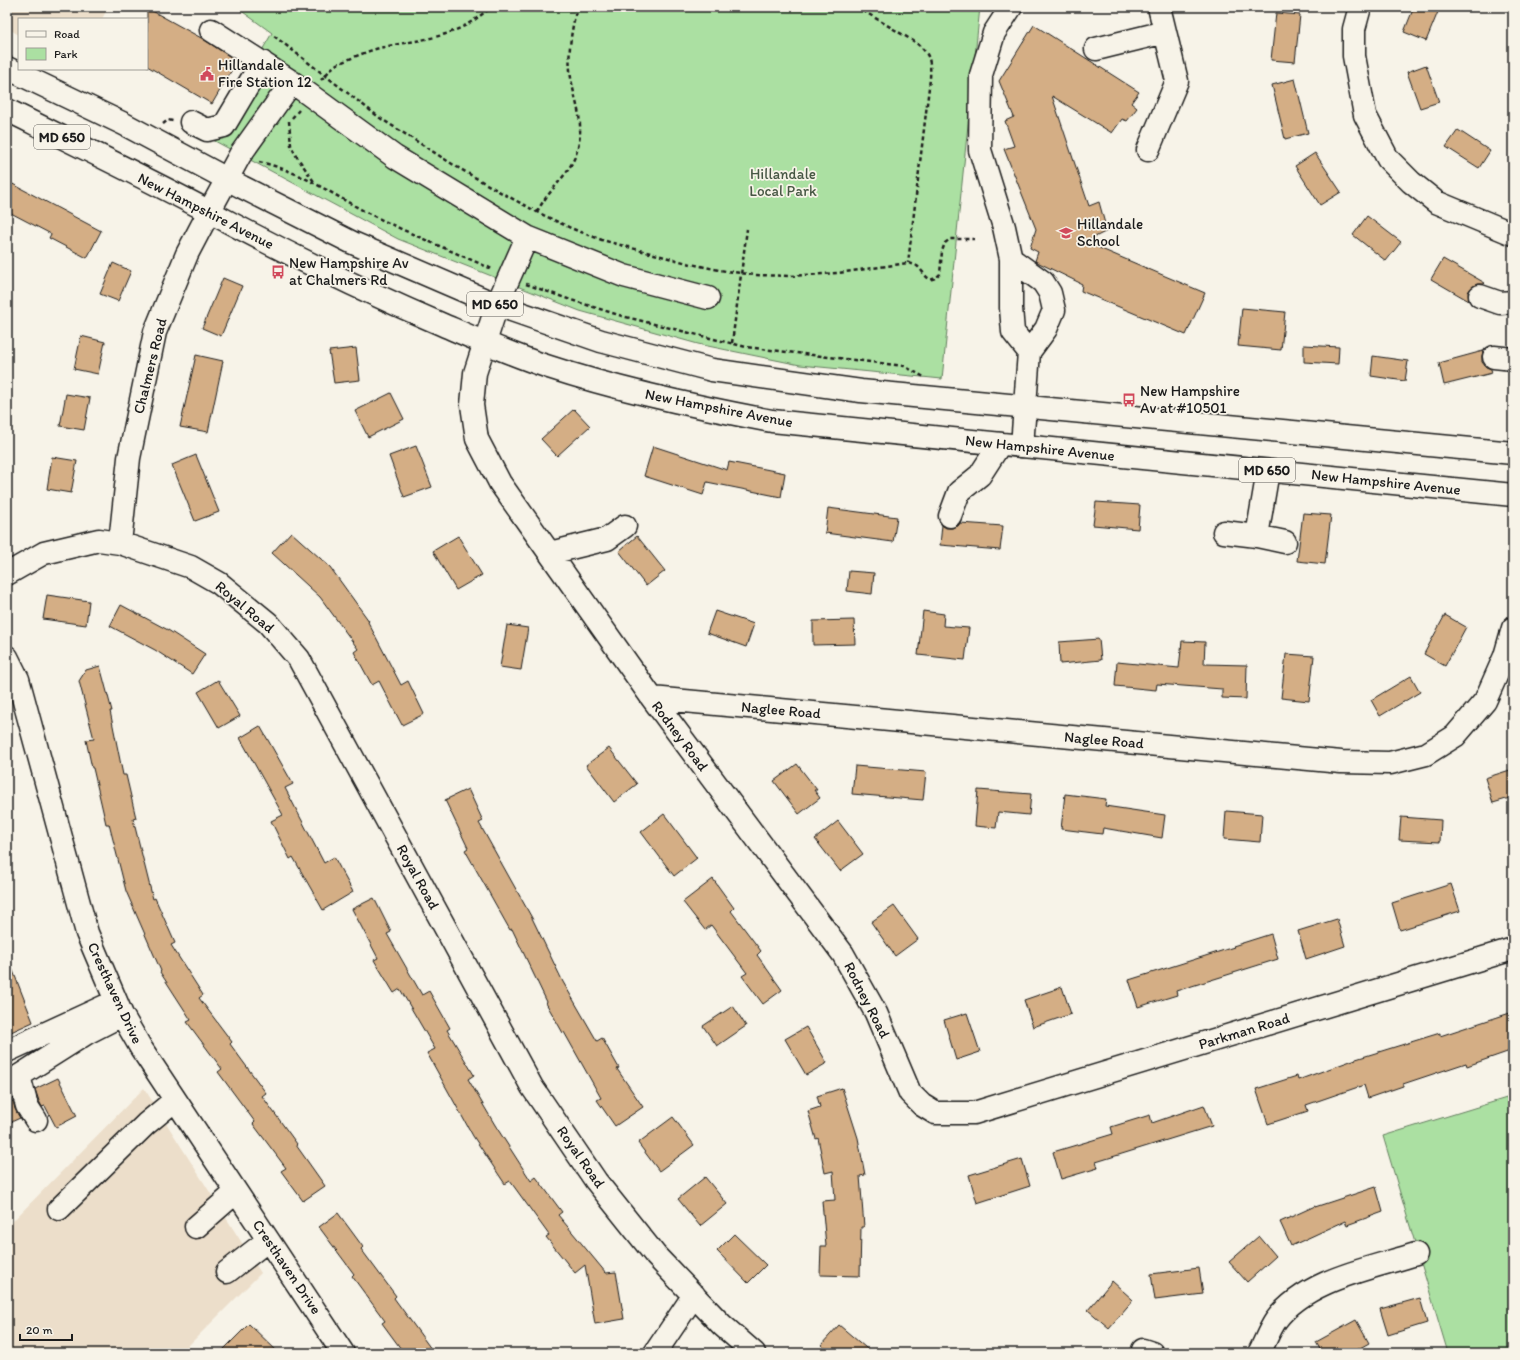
<svg xmlns="http://www.w3.org/2000/svg" width="1520" height="1360" viewBox="0 0 1520 1360" font-family="Itim,sans-serif">
<style>
.built{fill:#ecdeca}
.green{fill:#abe0a2;stroke:#647e5f}
.building{fill:#d4ae85;stroke:#1c1c1c}
.lines{fill:none;stroke-linecap:round;stroke-linejoin:round}
.minor-casing{stroke:#1c1c1c;stroke-width:25}
.major-casing{stroke:#1c1c1c;stroke-width:25}
.path{stroke:#1c1c1c;stroke-width:2.5;stroke-dasharray:4 3;stroke-linecap:butt}
.minor{stroke:#f7f3e8;stroke-width:22}
.major{stroke:#f7f3e8;stroke-width:22}
.labels{text-anchor:middle;stroke-width:3.5;stroke-linejoin:round;paint-order:stroke}
.shield{fill:#f7f3e8;stroke:#5e5c59;stroke-width:1}
.shield-label{font-size:14px;font-weight:bold;fill:#1c1c1c}
.poi-label{font-size:15px;fill:#1c1c1c;stroke:#f7f3e8;text-anchor:start}
.park-label{font-size:15px;fill:#475744;stroke:#f7f3e8}
.street-label{font-size:15px;fill:#1c1c1c;stroke:#f7f3e8}
</style>
<rect width="100%" height="100%" fill="#f7f3e8"/>
<filter id="ink" filterUnits="userSpaceOnUse"><feTurbulence type="fractalNoise" baseFrequency=".025" numOctaves="2"/><feDisplacementMap in="SourceGraphic" scale="8" xChannelSelector="R" yChannelSelector="G"/><feConvolveMatrix kernelMatrix="1 2 1 2 8 2 1 2 1" color-interpolation-filters="sRGB"/></filter>
<g filter="url(#ink)">
<!-- built -->
<path class="built" d="M 7,7 L 108,7 L 102,19 L 19,19 L 19,35 L 7,28 Z
M 144,1088 L 261,1273 L 181,1353 L 7,1353 L 7,1227 Z"/>
<!-- green -->
<path class="green" d="M 236,7 L 980,7 L 942,379 L 800,365 L 698,344 L 580,311 L 398,239 L 211,139 L 272,33 Z
M 1513,1096 L 1513,1353 L 1448,1353 L 1383,1136 Z"/>
<!-- building -->
<path class="building" d="M 1414,7 L 1440,7 L 1426,41 L 1404,32 Z
M 147,8 L 203,39 L 237,61 L 212,104 L 147,66 Z
M 1276,13 L 1300,15 L 1295,62 L 1271,60 Z
M 1034,25 L 1139,92 L 1131,103 L 1137,108 L 1127,121 L 1122,119 L 1112,133 L 1052,96 L 1089,206 L 1099,202 L 1107,231 L 1085,242 L 1205,293 L 1186,335 L 1081,291 L 1082,284 L 1035,261 L 1038,252 L 1030,248 L 1036,229 L 1004,149 L 1014,146 L 1005,121 L 1014,117 L 999,81 Z
M 1426,65 L 1439,102 L 1420,108 L 1407,72 Z
M 1295,79 L 1308,133 L 1285,139 L 1272,85 Z
M 1458,130 L 1490,151 L 1479,168 L 1446,147 Z
M 1315,153 L 1341,192 L 1320,205 L 1295,166 Z
M 7,181 L 101,231 L 87,258 L 49,238 L 51,234 L 7,211 Z
M 1367,216 L 1401,242 L 1386,261 L 1353,235 Z
M 1443,259 L 1485,283 L 1484,284 L 1477,284 L 1472,287 L 1468,292 L 1469,301 L 1431,279 Z
M 113,263 L 131,271 L 118,301 L 100,294 Z
M 223,278 L 242,286 L 221,336 L 202,328 Z
M 1242,308 L 1285,312 L 1281,350 L 1238,346 Z
M 81,336 L 105,342 L 98,374 L 74,369 Z
M 1304,345 L 1339,347 L 1338,364 L 1304,362 Z
M 356,348 L 360,380 L 334,383 L 329,351 Z
M 1483,351 L 1482,356 L 1482,362 L 1486,367 L 1491,369 L 1492,373 L 1444,385 L 1439,363 Z
M 196,355 L 223,361 L 208,432 L 180,427 Z
M 1373,356 L 1408,361 L 1405,381 L 1371,376 Z
M 391,393 L 404,419 L 368,437 L 355,411 Z
M 66,394 L 90,398 L 84,430 L 60,426 Z
M 574,409 L 590,426 L 557,456 L 541,439 Z
M 416,446 L 432,487 L 404,497 L 389,456 Z
M 653,446 L 727,470 L 729,462 L 785,473 L 781,497 L 707,482 L 703,495 L 644,476 Z
M 196,455 L 219,512 L 195,521 L 172,465 Z
M 52,457 L 77,461 L 71,493 L 47,489 Z
M 1096,502 L 1140,505 L 1138,529 L 1093,525 Z
M 828,508 L 897,517 L 893,542 L 825,533 Z
M 1303,513 L 1331,515 L 1325,564 L 1297,561 Z
M 960,523 L 1003,526 L 1000,550 L 940,545 L 942,525 L 946,528 L 952,528 L 958,526 Z
M 291,532 L 330,567 L 369,621 L 368,622 L 401,685 L 408,681 L 424,714 L 402,725 L 379,681 L 372,685 L 354,652 L 358,649 L 320,597 L 272,553 Z
M 458,536 L 482,575 L 456,590 L 433,551 Z
M 637,536 L 665,571 L 646,586 L 619,551 Z
M 849,571 L 874,573 L 872,594 L 847,591 Z
M 47,595 L 89,601 L 86,625 L 43,619 Z
M 121,605 L 168,630 L 205,654 L 192,674 L 155,650 L 110,626 Z
M 715,611 L 754,624 L 746,647 L 707,633 Z
M 923,611 L 944,614 L 943,626 L 969,628 L 965,660 L 918,655 Z
M 1445,615 L 1466,627 L 1445,666 L 1424,654 Z
M 854,620 L 855,644 L 813,645 L 813,621 Z
M 507,625 L 528,628 L 521,670 L 500,667 Z
M 1099,639 L 1101,660 L 1060,664 L 1059,642 Z
M 1182,641 L 1205,642 L 1204,664 L 1247,665 L 1246,699 L 1222,698 L 1222,689 L 1157,684 L 1156,690 L 1115,686 L 1117,662 L 1179,668 Z
M 1286,654 L 1314,656 L 1309,701 L 1281,698 Z
M 100,666 L 112,711 L 110,711 L 123,775 L 126,775 L 136,818 L 133,819 L 153,899 L 155,898 L 175,943 L 171,945 L 203,995 L 199,998 L 232,1042 L 230,1044 L 266,1093 L 262,1096 L 297,1144 L 296,1145 L 325,1186 L 303,1201 L 281,1171 L 286,1168 L 253,1124 L 255,1122 L 218,1072 L 222,1069 L 187,1022 L 191,1020 L 160,972 L 161,971 L 126,891 L 109,824 L 106,824 L 93,768 L 92,768 L 86,740 L 94,739 L 79,681 L 86,670 Z
M 1411,676 L 1420,692 L 1380,716 L 1371,700 Z
M 218,680 L 240,716 L 219,728 L 198,692 Z
M 260,726 L 293,784 L 285,788 L 324,863 L 334,857 L 353,892 L 323,910 L 293,857 L 290,859 L 271,821 L 283,815 L 240,738 Z
M 609,748 L 637,784 L 614,802 L 586,765 Z
M 797,764 L 817,790 L 814,790 L 820,798 L 799,814 L 774,781 Z
M 855,766 L 926,772 L 923,800 L 852,794 Z
M 1513,769 L 1513,797 L 1493,803 L 1485,778 Z
M 468,789 L 483,821 L 479,823 L 532,918 L 563,982 L 597,1041 L 602,1038 L 619,1068 L 617,1069 L 643,1107 L 615,1126 L 597,1100 L 601,1098 L 564,1032 L 563,1033 L 546,1003 L 547,1002 L 512,929 L 510,930 L 465,850 L 468,848 L 445,800 Z
M 978,790 L 1031,794 L 1029,815 L 998,812 L 996,828 L 975,826 Z
M 1065,794 L 1106,799 L 1105,806 L 1165,815 L 1162,838 L 1103,828 L 1102,834 L 1061,829 Z
M 1226,811 L 1262,814 L 1260,842 L 1224,839 Z
M 664,814 L 697,858 L 674,876 L 641,832 Z
M 1401,817 L 1441,820 L 1440,842 L 1399,840 Z
M 838,821 L 863,854 L 840,871 L 815,839 Z
M 713,879 L 734,908 L 731,911 L 761,951 L 757,955 L 782,990 L 763,1004 L 742,976 L 747,973 L 711,925 L 705,930 L 683,902 Z
M 1451,884 L 1460,911 L 1400,930 L 1392,903 Z
M 374,898 L 391,932 L 387,934 L 422,995 L 429,991 L 450,1028 L 447,1030 L 474,1075 L 468,1079 L 495,1125 L 531,1181 L 536,1177 L 562,1212 L 558,1215 L 606,1273 L 616,1272 L 624,1319 L 595,1324 L 585,1265 L 575,1273 L 546,1237 L 549,1235 L 510,1181 L 505,1184 L 473,1136 L 427,1053 L 435,1049 L 400,989 L 394,993 L 374,960 L 378,958 L 352,909 Z
M 894,906 L 918,939 L 895,956 L 871,922 Z
M 1337,919 L 1345,946 L 1306,959 L 1298,931 Z
M 1271,934 L 1278,959 L 1176,991 L 1177,995 L 1138,1007 L 1129,980 L 1234,947 L 1233,946 Z
M 8,958 L 33,1022 L 11,1032 L 7,1022 Z
M 1062,987 L 1071,1014 L 1033,1027 L 1024,1000 Z
M 733,1006 L 746,1026 L 717,1046 L 703,1026 Z
M 1513,1012 L 1513,1050 L 1467,1066 L 1466,1063 L 1403,1084 L 1403,1086 L 1368,1098 L 1364,1085 L 1306,1105 L 1308,1111 L 1268,1124 L 1256,1089 L 1297,1076 L 1298,1080 L 1356,1059 L 1440,1033 L 1440,1036 Z
M 967,1013 L 980,1052 L 956,1060 L 944,1020 Z
M 806,1027 L 827,1063 L 806,1075 L 785,1039 Z
M 58,1078 L 77,1116 L 56,1127 L 45,1106 L 42,1107 L 39,1101 L 35,1089 Z
M 842,1088 L 858,1138 L 865,1175 L 860,1176 L 864,1227 L 861,1227 L 860,1276 L 820,1275 L 821,1246 L 826,1246 L 822,1201 L 835,1200 L 833,1171 L 825,1173 L 818,1138 L 816,1139 L 808,1111 L 820,1107 L 817,1096 Z
M 13,1101 L 15,1109 L 20,1118 L 7,1124 L 7,1104 Z
M 1204,1105 L 1212,1126 L 1096,1162 L 1098,1168 L 1061,1179 L 1053,1152 L 1113,1134 L 1111,1127 L 1150,1115 L 1152,1123 Z
M 673,1117 L 694,1145 L 659,1171 L 638,1143 Z
M 1022,1159 L 1030,1186 L 977,1203 L 969,1175 Z
M 705,1177 L 727,1204 L 700,1226 L 678,1199 Z
M 1376,1187 L 1383,1212 L 1347,1225 L 1345,1221 L 1291,1246 L 1280,1222 L 1315,1206 L 1315,1207 Z
M 338,1213 L 363,1247 L 361,1249 L 396,1296 L 394,1298 L 434,1353 L 404,1353 L 382,1323 L 385,1321 L 352,1276 L 354,1274 L 319,1227 Z
M 734,1234 L 766,1265 L 748,1283 L 717,1251 Z
M 1259,1236 L 1276,1256 L 1247,1282 L 1229,1262 Z
M 1199,1268 L 1203,1294 L 1155,1300 L 1151,1274 Z
M 1112,1281 L 1133,1300 L 1109,1328 L 1088,1310 Z
M 1420,1298 L 1427,1323 L 1388,1335 L 1380,1309 Z
M 1356,1320 L 1369,1343 L 1351,1353 L 1322,1353 L 1316,1342 Z
M 249,1324 L 279,1353 L 220,1353 Z
M 839,1325 L 872,1353 L 830,1353 L 821,1345 Z"/>
<g class="lines">
<!-- minor casing -->
<g class="minor-casing">
<path id="minor" d="M 1011,7 L 994,33 L 981,75 L 980,150 L 1004,227 L 1011,259 L 1011,308 L 1013,332 L 1029,352
M 1360,7 L 1354,29 L 1354,56 L 1365,115 L 1388,159 L 1411,182 L 1436,202 L 1513,234
M 1096,49 L 1165,32
M 292,82 L 395,157 L 527,237 L 497,305 L 475,373 L 472,405 L 477,439 L 500,483 L 652,698 L 843,954 L 876,1013 L 910,1093 L 922,1105 L 935,1113 L 974,1113 L 1513,949
M 191,122 L 207,130 L 224,126 L 262,62
M 1148,150 L 1177,81 L 1159,7
M 527,237 L 624,276 L 708,298
M 1011,259 L 1043,282 L 1050,293 L 1054,310 L 1046,329 L 1029,352 L 1022,446
M 1480,296 L 1500,303 L 1513,302
M 1494,357 L 1513,359
M 950,516 L 959,492 L 980,475 L 1000,444
M 1224,532 L 1257,536 L 1268,471
M 1257,536 L 1285,542
M 120,543 L 129,458 L 155,332 L 187,254 L 209,212 L 240,155 L 292,82 L 211,30
M 550,553 L 607,539 L 625,526
M 7,574 L 44,553 L 99,540 L 120,543 L 191,567 L 219,583 L 268,623 L 299,659 L 532,1087 L 596,1181 L 656,1256 L 722,1325 L 754,1353
M 7,657 L 18,679 L 87,933 L 122,1015 L 141,1048 L 343,1353
M 652,698 L 1341,762 L 1390,763 L 1426,754 L 1455,736 L 1485,701 L 1505,656 L 1513,628
M 7,1051 L 116,1001
M 36,1120 L 27,1106 L 19,1076 L 87,1033 L 122,1015
M 59,1209 L 146,1124 L 175,1100
M 196,1227 L 236,1192
M 227,1272 L 268,1240
M 1143,1350 L 1152,1353
M 655,1353 L 694,1295
M 1259,1353 C 1265,1342 1269,1330 1276,1320 C 1307,1279 1369,1269 1416,1254"/>
</g>
<!-- major casing -->
<g class="major-casing">
<path id="major" d="M 7,68 L 124,124 L 242,187 L 353,243 L 497,305 L 601,341 L 712,370 L 861,391 L 1513,453
M 7,110 C 74,143 142,176 208,211 C 284,252 361,290 441,324 C 476,339 512,355 549,367 C 622,391 697,407 772,421 L 1513,495"/>
</g>
<!-- path -->
<path class="path" d="M 857,7 L 915,42 C 930,54 931,59 930,79 L 908,263
M 274,36 L 380,118 L 457,167 L 502,193 L 537,212 L 573,229 L 602,240 L 691,264 L 719,270 L 755,275 L 791,276 L 838,273 L 908,263 C 911,264 914,264 917,266 C 925,272 928,287 940,274 L 942,251 L 945,243 L 950,239 L 974,239
M 321,80 L 332,68 L 337,64 C 353,58 368,50 384,47 C 429,37 453,40 491,7
M 292,118 L 299,110
M 289,121 L 291,145 L 295,154 L 315,183
M 163,124 L 168,120 L 173,121
M 259,162 C 303,171 338,199 378,218 C 415,236 454,252 492,269
M 537,212 C 548,190 570,175 577,151 C 586,119 573,101 570,70 C 568,49 572,28 577,7
M 526,284 L 568,299 L 622,316 L 746,347 L 904,366 L 924,377
M 732,343 L 747,229"/>
<!-- minor -->
<use href="#minor" class="minor"/>
<!-- major -->
<use href="#major" class="major"/>
</g>
</g>
<!-- icons -->
<defs>
<g id="civic-bare" transform="scale(1.08)"><path d="M-.6-6.5H3V-4.5H.6V-3L4-1V1h2V6H-6V1h2V-1L-.6-3ZM-1.2 2.5V6h2.4V2.5Z" fill="#d1495b" stroke="#f7f3e8" stroke-width="2.5" paint-order="stroke"/></g>
<g id="school-bare" transform="scale(1.08)"><path d="M0-5L7-2L0 1L-7-2ZM-4 1L0 2.5L4 1V4Q0 6-4 4Z" fill="#d1495b" stroke="#f7f3e8" stroke-width="2.5" paint-order="stroke"/></g>
<g id="bus-bare" transform="scale(1.08)"><path d="M-5-6H5V4H4V6H2V4H-2V6H-4V4H-5ZM-3.5-4V0h7V-4ZM-3.5 1.2v1.5H-2V1.2ZM2 1.2v1.5H3.5V1.2Z" fill="#d1495b" stroke="#f7f3e8" stroke-width="2.5" paint-order="stroke"/></g>
</defs>
<g fill-rule="evenodd">
<use href="#civic-bare" x="207" y="74"/>
<use href="#school-bare" x="1066" y="233"/>
<use href="#bus-bare" x="278" y="272"/>
<use href="#bus-bare" x="1129" y="400"/>
</g>
<g class="labels">
<!-- shield labels -->
<g class="shield">
<rect x="34" y="125" width="56" height="24" rx="3"/>
<rect x="467" y="292" width="56" height="24" rx="3"/>
<rect x="1239" y="458" width="56" height="24" rx="3"/>
</g>
<g class="shield-label">
<text x="62" y="142">MD 650</text>
<text x="495" y="309">MD 650</text>
<text x="1267" y="475">MD 650</text>
</g>
<!-- poi labels -->
<g class="poi-label">
<text x="218" y="70">Hillandale<tspan x="218" dy="17">Fire Station 12</tspan></text>
<text x="1077" y="229">Hillandale<tspan x="1077" dy="17">School</tspan></text>
<text x="289" y="268">New Hampshire Av<tspan x="289" dy="17">at Chalmers Rd</tspan></text>
<text x="1140" y="396">New Hampshire<tspan x="1140" dy="17">Av at #10501</tspan></text>
</g>
<!-- park labels -->
<g class="park-label">
<text x="783" y="179">Hillandale<tspan x="783" dy="17">Local Park</tspan></text>
</g>
<!-- street labels -->
<g class="street-label">
<text transform="translate(206 211) rotate(27)" y="5">New Hampshire Avenue</text>
<text transform="translate(150 366) rotate(-76)" y="5">Chalmers Road</text>
<text transform="translate(719 408) rotate(11)" y="5">New Hampshire Avenue</text>
<text transform="translate(1040 448) rotate(6)" y="5">New Hampshire Avenue</text>
<text transform="translate(1386 482) rotate(6)" y="5">New Hampshire Avenue</text>
<text transform="translate(245 607) rotate(40)" y="5">Royal Road</text>
<text transform="translate(781 710) rotate(5)" y="5">Naglee Road</text>
<text transform="translate(680 736) rotate(53)" y="5">Rodney Road</text>
<text transform="translate(1104 740) rotate(5)" y="5">Naglee Road</text>
<text transform="translate(418 877) rotate(61)" y="5">Royal Road</text>
<text transform="translate(115 993) rotate(65)" y="5">Cresthaven Drive</text>
<text transform="translate(867 1000) rotate(63)" y="5">Rodney Road</text>
<text transform="translate(1244 1031) rotate(-17)" y="5">Parkman Road</text>
<text transform="translate(581 1157) rotate(55)" y="5">Royal Road</text>
<text transform="translate(287 1267) rotate(56)" y="5">Cresthaven Drive</text>
</g>
</g>
<!-- margin -->
<rect width="1520" height="1360" fill="none" stroke="#f7f3e8" stroke-width="24"/>
<rect x="12" y="12" width="1496" height="1336" fill="none" stroke="#1c1c1c" stroke-width="1.5" filter="url(#ink)"/>
<!-- legend -->
<rect x="18" y="18" width="130" height="52" fill="#f7f3e8" stroke="#9f9d96"/>
<rect x="26" y="31" width="20" height="6" fill="#f7f3e8" stroke="#9f9d96"/>
<text x="54" y="38" font-size="12" fill="#1c1c1c">Road</text>
<rect x="26" y="48" width="20" height="12" fill="#abe0a2" stroke="#9f9d96"/>
<text x="54" y="58" font-size="12" fill="#1c1c1c">Park</text>
<!-- scale -->
<path d="M20 1334v6h52v-6" fill="none" stroke="#1c1c1c" stroke-width="2"/>
<text x="26" y="1334" font-size="12" fill="#1c1c1c" stroke="#f7f3e8" stroke-width="3" paint-order="stroke">20 m</text>
</svg>
